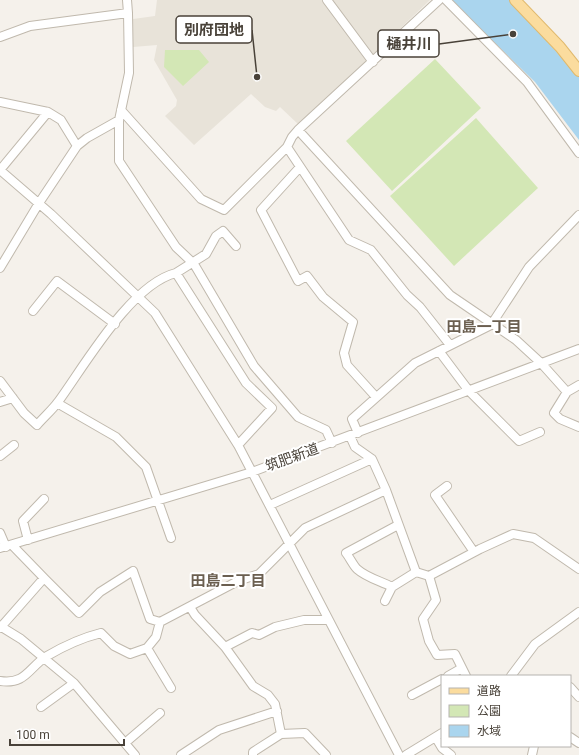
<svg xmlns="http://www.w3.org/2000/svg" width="579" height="755" viewBox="0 0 579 755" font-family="Roboto,'Noto Sans JP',sans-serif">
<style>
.residential{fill:#e8e3d9}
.green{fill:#d3e7b5}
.water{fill:#aad5ee}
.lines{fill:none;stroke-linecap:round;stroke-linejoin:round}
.minor-casing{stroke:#c0b9ad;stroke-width:10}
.major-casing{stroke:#e0b96d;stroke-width:12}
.minor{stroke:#fff;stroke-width:8}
.major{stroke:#fbdc9e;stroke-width:10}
.labels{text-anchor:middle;stroke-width:4;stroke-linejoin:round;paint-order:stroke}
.street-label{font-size:14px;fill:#494239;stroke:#fff}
.neighbourhood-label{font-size:15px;font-weight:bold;fill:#6b5f50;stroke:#fff}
.leader{fill:none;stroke:#494239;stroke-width:1.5}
.callout-dot{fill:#494239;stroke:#fff;stroke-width:1.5}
.callout{fill:#fff;stroke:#494239;stroke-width:1.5}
.callout-label{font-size:15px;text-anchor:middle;font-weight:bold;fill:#494239}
</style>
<rect width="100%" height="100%" fill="#f5f1eb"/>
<!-- residential -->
<path class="residential" d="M 157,0 L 430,0 L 299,125 L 280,107 L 276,111 L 265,107 L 251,94 L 194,145 L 165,116 L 176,106 L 177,100 L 154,60 L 157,45 L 133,47 L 133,19 L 155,16 Z"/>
<!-- green -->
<path class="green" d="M 165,50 L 199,50 L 209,62 L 183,86 L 164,67 Z
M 435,59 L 481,108 L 392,191 L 346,141 Z
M 476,118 L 538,188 L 454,266 L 390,196 Z"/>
<!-- water -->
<path class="water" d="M 451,0 L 510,0 L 579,77 L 579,140 L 535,82 Z"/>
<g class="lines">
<!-- minor casing -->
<g class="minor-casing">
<path id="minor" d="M 127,0 L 128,13
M 327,0 L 373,62
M 439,0 L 298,130 L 292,137 L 287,147 L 349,240 L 371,250 L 407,295 L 420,307 L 450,345
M 446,0 L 527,82 L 579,153
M 0,37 L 30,26 L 128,13 L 129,73 L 119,120 L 119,161 L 176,247 L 194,264 L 254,366 L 298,417 L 326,430 L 332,443
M 0,102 L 48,112 L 61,120 L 77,146
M 121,110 L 201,199 L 224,210 L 287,147
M 298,130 L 450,295 L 516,340 L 541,363 L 567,392 L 579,385
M 300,167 L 261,210 L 298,281 L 307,276 L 323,297 L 353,322 L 344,353 L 347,365 L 376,397
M 0,170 L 51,214 L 155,313 L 238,445 L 399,755
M 0,170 L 48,112
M 0,268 L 39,203 L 77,146 L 87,138 L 119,120
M 176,273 L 206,254 L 216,236 L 223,231 L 236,246
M 33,311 L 57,281 L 115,324
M 439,351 L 469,391 L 519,441 L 540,432
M 0,381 L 24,413 L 37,425 C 44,417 52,410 58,402 C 85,365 131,284 176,273 L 246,383 L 272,408 L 238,445
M 567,392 L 554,413 L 560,419 L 579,427
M 0,402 L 13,398
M 57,403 L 116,437 L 146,467 L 171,538
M 358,433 L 352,419 L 415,363 L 491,325 L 529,267 L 579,215
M 350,436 L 355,447 L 372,459 L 386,490 L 416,572 L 429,576 L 480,549 L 513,534 L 534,538 L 579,569
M 0,456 L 14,445
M 447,486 L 435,495 L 474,552
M 270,505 L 372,459
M 398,525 L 346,553 C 350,558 353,565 357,569 C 367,578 381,581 392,587 L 416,572
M 0,533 L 6,547
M 28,540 L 23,521 L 44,499
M 12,545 L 44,578
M 0,548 L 252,472 L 579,349
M 429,576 L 436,600 L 423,619 L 429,641 L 437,655 L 455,654 L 466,676
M 385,601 L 392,587
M 190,607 L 195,615 L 225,647 L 253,686 L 268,695 L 275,704 L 281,734 L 305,733 L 326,755
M 0,626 L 21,639 L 74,683 L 135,755
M 0,628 L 44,578 L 79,613 L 100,592 L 133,571 L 150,619 L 160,622
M 225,647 L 252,633 L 259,635 L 275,627 L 304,620 L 327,620
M 147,648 L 156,637 L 160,622 L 238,581 L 259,574 L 305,528 L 386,490
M 448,676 L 462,668
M 511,676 L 535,644 L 579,612
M 0,681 C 26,685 29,667 47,656 C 64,646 81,638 101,633 L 114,646 L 130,654 L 147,648 L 171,688
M 570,687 L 579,697
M 412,695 L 442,679
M 41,707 L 74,683
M 570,737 L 579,743
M 436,738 L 442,748 L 451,755
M 125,743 L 160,713
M 181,755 L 219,730 L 277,711
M 253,755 L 253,752 L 281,734
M 406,755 L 442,733
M 532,755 L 534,746"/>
</g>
<!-- major casing -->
<g class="major-casing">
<path id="major" d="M 515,0 L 560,47 L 579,71"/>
</g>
<!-- minor -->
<use href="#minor" class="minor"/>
<!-- major -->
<use href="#major" class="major"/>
</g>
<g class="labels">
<!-- street labels -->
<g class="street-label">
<text transform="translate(292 457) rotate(-20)" y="5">筑肥新道</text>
</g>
<!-- neighbourhood labels -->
<g class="neighbourhood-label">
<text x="484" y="332">田島一丁目</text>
<text x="228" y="586">田島二丁目</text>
</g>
</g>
<!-- callouts -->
<path class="leader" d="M257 77L252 30M513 34L439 44"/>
<g class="callout-dot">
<circle cx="257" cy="77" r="4"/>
<circle cx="513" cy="34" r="4"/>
</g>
<g class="callout">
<rect x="176" y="16" width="76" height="27" rx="4"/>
<rect x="378" y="30" width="61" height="27" rx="4"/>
</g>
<g class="callout-label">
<text x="214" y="35">別府団地</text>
<text x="409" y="49">樋井川</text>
</g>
<!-- legend -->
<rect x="441" y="675" width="130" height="72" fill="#ffffff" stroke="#b6b3b0"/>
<rect x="449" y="688" width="20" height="6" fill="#fbdc9e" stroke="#b6b3b0"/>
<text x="477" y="695" font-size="12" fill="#494239">道路</text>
<rect x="449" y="705" width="20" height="12" fill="#d3e7b5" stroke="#b6b3b0"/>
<text x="477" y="715" font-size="12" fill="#494239">公園</text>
<rect x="449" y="725" width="20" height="12" fill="#aad5ee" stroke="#b6b3b0"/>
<text x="477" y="735" font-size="12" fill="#494239">水域</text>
<!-- scale -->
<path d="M10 739v6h114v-6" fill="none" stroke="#494239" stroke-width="2"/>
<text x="16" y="739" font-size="12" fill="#494239" stroke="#ffffff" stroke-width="3" paint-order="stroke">100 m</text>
</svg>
